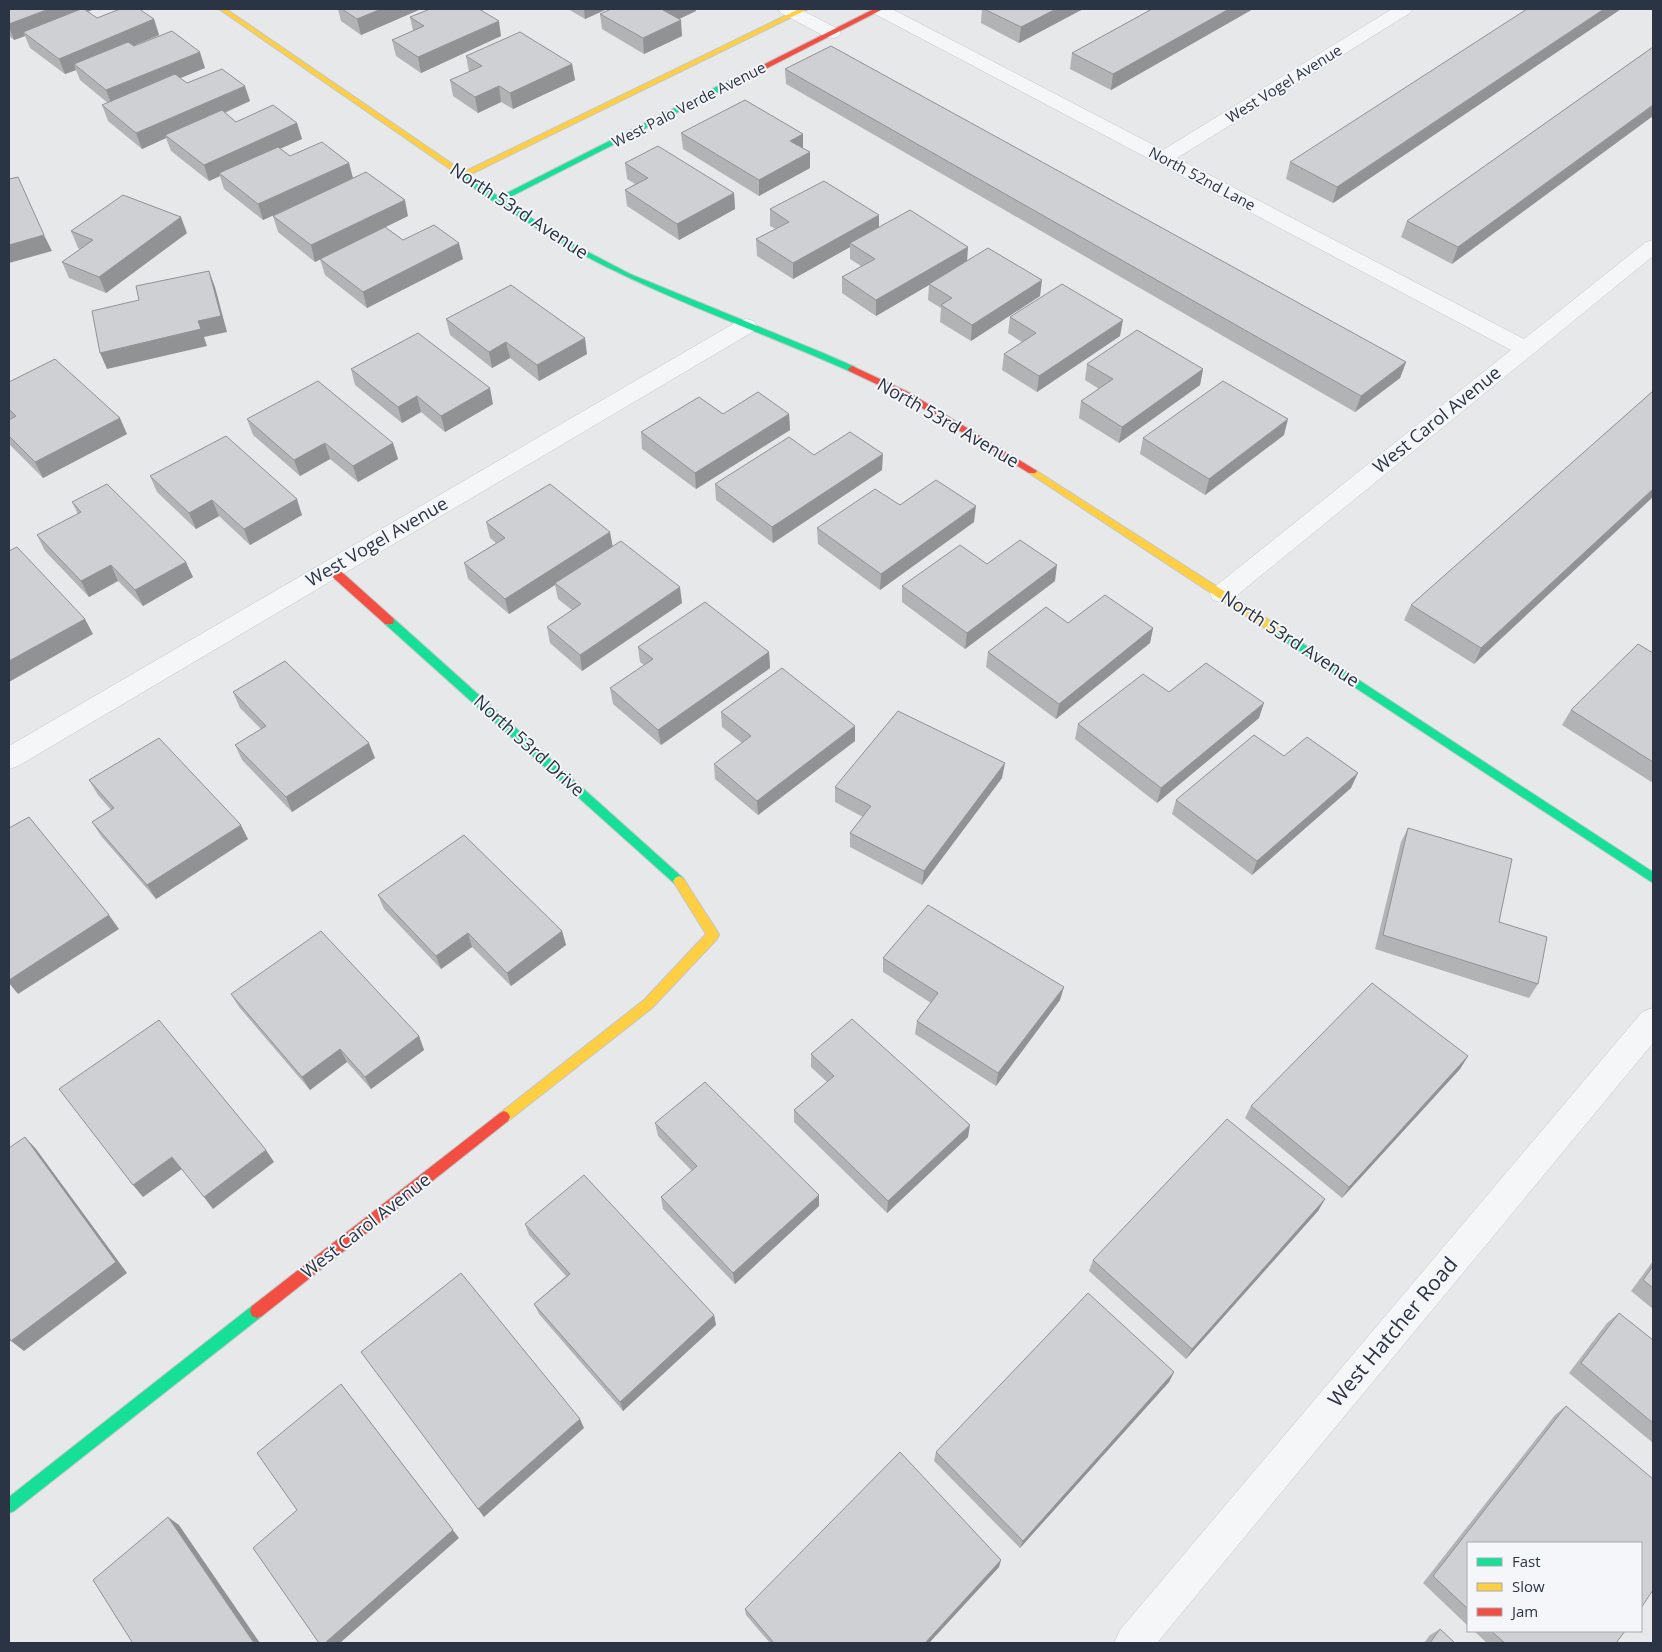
<svg xmlns="http://www.w3.org/2000/svg" width="1662" height="1652" viewBox="0 0 1662 1652" font-family="'Open Sans',sans-serif">
<style>
.lines{fill:none;stroke-linecap:round;stroke-linejoin:round}
.street-casing{stroke:#c4c6c8;stroke-width:1}
.fast-casing{stroke:#c4c6c8;stroke-width:2}
.slow-casing{stroke:#c4c6c8;stroke-width:2}
.jam-casing{stroke:#c4c6c8;stroke-width:2}
.street{fill:#f5f6f7;fill-rule:evenodd}
.fast{fill:#16e098;fill-rule:evenodd}
.slow{fill:#ffcf43;fill-rule:evenodd}
.jam{fill:#f24e42;fill-rule:evenodd}
.wall{fill:#b1b3b5}
.shaded-wall{fill:#909294}
.building{fill:#ced0d3;stroke:#909294}
.labels{text-anchor:middle;stroke-width:4;stroke-linejoin:round;paint-order:stroke}
.far-street-label{font-size:15px;fill:#2b3445;stroke:#f4f6f9}
.street-label{font-size:18px;fill:#2b3445;stroke:#f4f6f9}
.near-street-label{font-size:21px;fill:#2b3445;stroke:#f4f6f9}
</style>
<rect width="100%" height="100%" fill="#e6e8ea"/>
<g class="lines">
<!-- street casing -->
<g class="street-casing">
<path id="street" d="M 778,9 L 800,9 L 838,29 L 841,33 L 838,37 L 832,38 L 826,37 L 781,13 Z
M 870,9 L 892,9 L 1163,150 L 1392,9 L 1413,9 L 1410,13 L 1177,158 L 1524,339 L 1646,242 L 1653,240 L 1653,256 L 1231,600 L 1222,603 L 1213,600 L 1210,594 L 1213,588 L 1511,350 L 873,13 Z
M 746,319 L 754,321 L 757,326 L 754,331 L 18,766 L 9,769 L 9,746 L 738,321 Z
M 1653,1008 L 1653,1043 L 1157,1643 L 1114,1643 L 1120,1630 L 1642,1012 Z"/>
</g>
<!-- fast casing -->
<g class="fast-casing">
<path id="fast" d="M 730,80 L 737,82 L 504,200 L 565,240 L 630,274 L 823,353 L 855,367 L 855,371 L 849,371 C 737,321 619,284 516,215 C 498,203 475,192 460,176 L 467,174 L 499,197 Z
M 389,617 L 393,618 L 683,878 L 685,881 L 683,884 L 675,884 L 385,624 L 384,621 L 385,618 Z
M 1276,626 L 1653,872 L 1653,883 L 1272,633 L 1271,630 Z
M 257,1304 L 262,1306 L 264,1311 L 262,1316 L 14,1511 L 9,1513 L 9,1497 L 252,1306 Z"/>
</g>
<!-- slow casing -->
<g class="slow-casing">
<path id="slow" d="M 219,9 L 226,9 L 464,172 L 799,9 L 808,9 L 463,178 Z
M 1032,468 L 1280,627 L 1281,630 L 1280,633 L 1272,633 L 1029,473 L 1029,469 Z
M 679,876 L 683,878 L 717,931 L 719,935 L 717,939 L 652,1008 L 508,1121 L 504,1123 L 500,1121 L 498,1117 L 500,1113 L 644,1000 L 706,934 L 673,881 L 675,878 Z"/>
</g>
<!-- jam casing -->
<g class="jam-casing">
<path id="jam" d="M 874,9 L 883,9 L 736,84 L 729,82 Z
M 852,366 L 910,393 L 1037,471 L 1035,473 L 1029,473 L 904,397 L 849,371 L 848,369 Z
M 331,565 L 335,566 L 393,618 L 394,621 L 393,624 L 385,624 L 327,572 L 326,569 L 327,566 Z
M 504,1111 L 508,1113 L 510,1117 L 508,1121 L 262,1316 L 257,1318 L 252,1316 L 250,1311 L 252,1306 L 500,1113 Z"/>
</g>
<!-- street -->
<use href="#street" class="street"/>
<!-- fast -->
<use href="#fast" class="fast"/>
<!-- slow -->
<use href="#slow" class="slow"/>
<!-- jam -->
<use href="#jam" class="jam"/>
</g>
<!-- wall -->
<path class="wall" d="M 9,9 L 88,12 L 97,18 L 154,19 L 159,35 L 133,46 L 205,68 L 180,78 L 187,83 L 250,101 L 225,113 L 236,122 L 297,123 L 302,139 L 280,148 L 290,156 L 349,163 L 353,178 L 408,216 L 385,227 L 403,240 L 463,259 L 367,308 L 325,275 L 320,259 L 315,262 L 278,232 L 273,216 L 298,204 L 263,220 L 224,189 L 220,176 L 209,181 L 171,151 L 166,138 L 142,149 L 108,121 L 102,105 L 108,103 L 80,80 L 76,70 L 65,74 L 30,48 L 25,36 L 14,40 L 9,36 Z
M 338,9 L 421,9 L 361,35 L 341,21 Z
M 568,9 L 607,9 L 585,19 Z
M 611,9 L 695,9 L 696,11 L 679,19 L 682,36 L 644,54 L 602,29 L 600,14 Z
M 982,9 L 1083,9 L 1019,43 L 981,23 Z
M 1152,9 L 1253,9 L 1111,90 L 1070,69 L 1072,53 Z
M 1621,9 L 1333,203 L 1286,179 L 1290,162 Z
M 410,17 L 501,36 L 421,73 L 396,56 L 392,40 L 413,31 Z
M 1653,47 L 1452,264 L 1401,237 L 1407,221 Z
M 466,56 L 572,64 L 575,80 L 513,109 L 501,102 L 478,113 L 453,96 L 450,80 L 469,72 Z
M 785,69 L 1406,362 L 1400,378 L 1355,412 L 786,84 Z
M 681,133 L 803,134 L 803,148 L 810,168 L 759,196 L 683,149 Z
M 625,163 L 734,193 L 735,209 L 679,240 L 627,206 L 625,190 L 635,184 L 627,179 Z
M 770,209 L 879,227 L 967,260 L 1040,296 L 971,341 L 940,322 L 941,308 L 928,300 L 929,285 L 876,316 L 842,293 L 842,277 L 861,266 L 850,259 L 850,247 L 793,279 L 757,256 L 756,239 L 776,229 L 770,226 Z
M 71,231 L 187,233 L 106,293 L 69,278 L 62,262 L 80,249 L 78,248 Z
M 1010,317 L 1120,336 L 1037,392 L 1002,370 L 1004,354 L 1022,342 L 1008,333 Z
M 446,319 L 587,354 L 539,381 L 510,358 L 492,368 L 450,335 Z
M 1087,364 L 1203,369 L 1200,385 L 1119,443 L 1079,418 L 1081,401 L 1099,389 L 1085,380 Z
M 351,369 L 493,404 L 445,432 L 421,412 L 402,423 L 355,385 Z
M 9,382 L 127,434 L 43,478 L 9,444 L 9,420 L 11,419 L 9,417 Z
M 1653,391 L 1474,664 L 1404,620 L 1411,605 Z
M 723,414 L 789,414 L 790,430 L 696,489 L 642,449 L 641,432 Z
M 247,419 L 393,443 L 398,459 L 358,482 L 330,459 L 300,476 L 253,435 Z
M 1284,435 L 1205,495 L 1140,454 L 1143,438 Z
M 814,455 L 882,470 L 773,543 L 716,500 L 715,484 Z
M 150,476 L 302,515 L 250,545 L 219,516 L 196,529 L 157,492 Z
M 72,502 L 193,577 L 143,606 L 118,581 L 89,597 L 45,551 L 37,535 L 78,514 Z
M 486,522 L 612,546 L 682,603 L 582,671 L 550,643 L 547,627 L 572,610 L 558,599 L 555,585 L 509,614 L 468,579 L 464,563 L 496,543 L 490,538 Z
M 974,522 L 880,590 L 818,544 L 817,528 Z
M 987,564 L 1055,581 L 965,649 L 902,602 L 902,586 Z
M 1068,623 L 1153,628 L 1150,643 L 1056,719 L 986,667 L 988,652 Z
M 638,647 L 769,652 L 770,668 L 661,745 L 613,704 L 610,688 L 644,665 L 640,662 Z
M 1653,653 L 1653,783 L 1562,725 L 1571,710 Z
M 233,692 L 375,758 L 292,812 L 242,760 L 235,745 L 261,729 L 240,708 Z
M 1169,692 L 1259,718 L 1157,803 L 1075,739 L 1078,724 Z
M 721,712 L 855,726 L 855,741 L 758,815 L 715,779 L 714,764 L 742,743 L 722,727 Z
M 1284,756 L 1351,788 L 1252,875 L 1172,814 L 1176,800 Z
M 1002,778 L 922,885 L 850,847 L 850,833 L 863,817 L 835,802 L 835,787 Z
M 89,780 L 248,839 L 156,899 L 101,836 L 92,822 L 111,810 L 98,795 Z
M 1408,828 L 1499,922 L 1538,984 L 1529,998 L 1375,949 L 1401,842 Z
M 378,895 L 562,931 L 566,945 L 511,986 L 472,947 L 441,969 L 384,909 Z
M 883,958 L 1060,1000 L 996,1086 L 915,1034 L 917,1021 L 931,1003 L 883,972 Z
M 231,994 L 419,1036 L 424,1050 L 371,1089 L 347,1062 L 310,1090 L 239,1007 Z
M 811,1054 L 968,1137 L 887,1213 L 794,1122 L 794,1110 L 827,1082 L 811,1067 Z
M 1468,1056 L 1460,1069 L 1342,1198 L 1245,1118 L 1251,1106 Z
M 655,1123 L 819,1206 L 735,1284 L 663,1209 L 661,1197 L 692,1171 L 658,1136 Z
M 1325,1199 L 1318,1211 L 1186,1359 L 1089,1271 L 1093,1260 Z
M 525,1224 L 714,1315 L 716,1325 L 623,1411 L 539,1314 L 534,1304 L 566,1276 L 529,1235 Z
M 1653,1261 L 1653,1309 L 1631,1291 Z
M 1619,1313 L 1653,1340 L 1653,1443 L 1569,1373 L 1607,1323 Z
M 1174,1372 L 1169,1382 L 1020,1548 L 934,1461 L 936,1452 Z
M 1566,1406 L 1468,1543 L 1468,1626 L 1423,1583 L 1555,1415 Z
M 999,1567 L 929,1643 L 770,1643 L 746,1615 L 745,1609 Z
M 1440,1629 L 1455,1643 L 1424,1643 L 1430,1635 Z
M 1474,1631 L 1625,1631 L 1616,1643 L 1487,1643 Z"/>
<!-- shaded-wall -->
<path class="shaded-wall" d="M 49,9 L 95,9 L 27,35 L 23,32 L 25,36 L 14,40 L 9,27 L 9,24 Z
M 381,9 L 421,9 L 361,35 L 357,19 Z
M 584,9 L 607,9 L 585,19 Z
M 667,9 L 695,9 L 696,11 L 664,26 L 663,10 Z
M 1056,9 L 1083,9 L 1019,43 L 1021,27 Z
M 1229,9 L 1253,9 L 1111,90 L 1113,74 Z
M 1604,9 L 1621,9 L 1333,203 L 1337,187 Z
M 154,19 L 159,35 L 80,68 L 74,64 L 76,70 L 65,74 L 59,59 Z
M 681,20 L 682,36 L 644,54 L 643,38 Z
M 499,21 L 501,36 L 421,73 L 418,57 Z
M 200,52 L 205,68 L 112,106 L 106,90 Z
M 572,64 L 575,80 L 513,109 L 510,93 Z
M 245,86 L 250,101 L 168,137 L 165,135 L 166,138 L 142,149 L 136,133 Z
M 499,86 L 501,102 L 478,113 L 475,97 Z
M 1653,105 L 1653,116 L 1452,264 L 1458,247 Z
M 297,123 L 302,139 L 222,175 L 219,173 L 220,176 L 209,181 L 204,165 Z
M 803,134 L 803,150 L 790,141 Z
M 810,152 L 810,168 L 759,196 L 759,180 Z
M 349,163 L 353,179 L 263,220 L 258,204 Z
M 734,193 L 735,209 L 679,240 L 677,224 Z
M 405,200 L 408,216 L 315,262 L 311,245 Z
M 879,215 L 879,231 L 850,243 L 850,247 L 793,279 L 793,263 Z
M 181,217 L 187,233 L 106,293 L 99,277 Z
M 44,235 L 52,251 L 9,263 L 9,245 Z
M 459,243 L 463,259 L 367,308 L 363,292 Z
M 968,247 L 967,263 L 929,284 L 929,285 L 876,316 L 876,300 Z
M 209,271 L 215,287 L 227,332 L 204,337 L 207,346 L 107,369 L 100,353 L 198,321 Z
M 1042,280 L 1040,296 L 971,341 L 972,325 Z
M 1123,320 L 1120,336 L 1037,392 L 1039,376 Z
M 585,338 L 587,354 L 539,381 L 537,365 Z
M 506,342 L 510,358 L 492,368 L 489,352 Z
M 1406,362 L 1400,378 L 1355,412 L 1361,396 Z
M 1203,369 L 1200,385 L 1119,443 L 1122,427 Z
M 490,388 L 493,404 L 445,432 L 441,416 Z
M 417,396 L 421,412 L 402,423 L 398,407 Z
M 789,414 L 790,430 L 696,489 L 695,473 Z
M 120,418 L 127,434 L 43,478 L 35,462 Z
M 1288,419 L 1284,435 L 1205,495 L 1209,479 Z
M 325,443 L 330,459 L 300,476 L 294,460 Z
M 393,443 L 398,459 L 358,482 L 353,466 Z
M 883,454 L 882,470 L 773,543 L 772,527 Z
M 1653,489 L 1653,497 L 1474,664 L 1481,648 Z
M 297,499 L 302,515 L 250,545 L 244,529 Z
M 212,500 L 219,516 L 196,529 L 189,513 Z
M 976,506 L 974,522 L 880,590 L 881,574 Z
M 610,532 L 613,548 L 555,583 L 555,585 L 509,614 L 505,599 Z
M 186,562 L 193,577 L 143,606 L 135,590 Z
M 111,565 L 118,581 L 89,597 L 81,581 Z
M 1057,565 L 1055,581 L 965,649 L 967,633 Z
M 680,587 L 682,603 L 582,671 L 580,655 Z
M 85,619 L 93,634 L 9,682 L 9,661 Z
M 1153,628 L 1150,643 L 1056,719 L 1059,704 Z
M 769,652 L 770,668 L 661,745 L 658,730 Z
M 1264,703 L 1259,718 L 1157,803 L 1161,788 Z
M 855,726 L 855,741 L 758,815 L 757,801 Z
M 369,743 L 375,758 L 292,812 L 286,797 Z
M 1005,763 L 1002,778 L 922,885 L 924,871 Z
M 1358,773 L 1351,788 L 1252,875 L 1257,861 Z
M 241,825 L 248,839 L 156,899 L 147,885 Z
M 109,915 L 119,929 L 18,994 L 9,983 L 9,980 Z
M 562,931 L 566,945 L 511,986 L 507,973 Z
M 468,933 L 472,947 L 441,969 L 436,956 Z
M 1064,987 L 1060,1000 L 996,1086 L 998,1073 Z
M 419,1036 L 424,1050 L 371,1089 L 365,1077 Z
M 340,1049 L 347,1062 L 310,1090 L 302,1077 Z
M 1468,1056 L 1460,1069 L 1342,1198 L 1349,1187 Z
M 970,1125 L 968,1137 L 887,1213 L 888,1201 Z
M 25,1137 L 36,1149 L 127,1273 L 24,1351 L 11,1341 Z
M 266,1150 L 274,1162 L 213,1209 L 204,1197 Z
M 172,1157 L 182,1169 L 143,1197 L 133,1185 Z
M 819,1195 L 819,1206 L 735,1284 L 733,1273 Z
M 1325,1199 L 1318,1211 L 1186,1359 L 1192,1349 Z
M 714,1315 L 716,1325 L 623,1411 L 620,1402 Z
M 1174,1372 L 1169,1382 L 1020,1548 L 1023,1541 Z
M 341,1384 L 459,1538 L 340,1643 L 325,1643 Z
M 580,1419 L 584,1428 L 484,1517 L 478,1509 Z
M 168,1517 L 179,1525 L 260,1643 L 254,1643 Z
M 1001,1560 L 999,1567 L 929,1643 L 925,1643 Z"/>
<!-- building -->
<path class="building" d="M 9,9 L 49,9 L 9,24 Z
M 81,9 L 84,9 L 97,18 L 120,9 L 139,9 L 154,19 L 59,59 L 23,32 Z
M 342,9 L 381,9 L 357,19 Z
M 430,9 L 479,9 L 499,21 L 418,57 L 392,40 L 424,26 L 410,17 Z
M 611,9 L 667,9 L 663,10 L 681,20 L 643,38 L 600,14 Z
M 984,9 L 1056,9 L 1021,27 Z
M 1152,9 L 1229,9 L 1113,74 L 1072,53 Z
M 1527,9 L 1604,9 L 1337,187 L 1290,162 Z
M 172,31 L 200,52 L 106,90 L 74,64 L 128,42 L 134,46 Z
M 520,32 L 572,64 L 510,93 L 499,86 L 475,97 L 450,80 L 482,66 L 466,56 Z
M 831,46 L 1406,362 L 1361,396 L 785,69 Z
M 1653,47 L 1653,105 L 1458,247 L 1407,221 Z
M 222,69 L 245,86 L 136,133 L 102,105 L 175,74 L 187,83 Z
M 745,100 L 803,134 L 790,141 L 810,152 L 759,180 L 681,133 Z
M 273,105 L 297,123 L 204,165 L 165,135 L 222,110 L 236,122 Z
M 322,142 L 349,163 L 258,204 L 219,173 L 278,147 L 290,156 Z
M 658,146 L 734,193 L 677,224 L 625,190 L 648,178 L 625,163 Z
M 366,172 L 405,200 L 311,245 L 273,216 Z
M 18,177 L 44,235 L 9,245 L 9,179 Z
M 824,181 L 879,215 L 793,263 L 756,239 L 789,222 L 770,209 Z
M 123,195 L 181,217 L 99,277 L 62,262 L 93,240 L 71,231 Z
M 910,210 L 968,247 L 876,300 L 842,277 L 875,259 L 850,243 Z
M 434,225 L 459,243 L 363,292 L 320,259 L 385,227 L 403,240 Z
M 988,248 L 1042,280 L 972,325 L 941,305 L 952,298 L 929,284 Z
M 209,271 L 221,316 L 198,321 L 201,329 L 100,353 L 92,311 L 139,300 L 136,286 Z
M 1062,284 L 1123,320 L 1039,376 L 1004,354 L 1036,333 L 1010,317 Z
M 511,285 L 585,338 L 537,365 L 506,342 L 489,352 L 446,319 Z
M 1137,330 L 1203,369 L 1122,427 L 1081,401 L 1113,379 L 1087,364 Z
M 418,333 L 490,388 L 441,416 L 417,396 L 398,407 L 351,369 Z
M 55,359 L 120,418 L 35,462 L 9,436 L 9,420 L 16,416 L 9,409 L 9,382 Z
M 318,381 L 393,443 L 353,466 L 325,443 L 294,460 L 247,419 Z
M 1223,381 L 1288,419 L 1209,479 L 1143,438 Z
M 1653,391 L 1653,489 L 1481,648 L 1411,605 Z
M 758,392 L 789,414 L 695,473 L 641,432 L 699,397 L 723,414 Z
M 850,432 L 883,454 L 772,527 L 715,484 L 789,437 L 814,455 Z
M 226,436 L 297,499 L 244,529 L 212,500 L 189,513 L 150,476 Z
M 936,480 L 976,506 L 881,574 L 817,528 L 875,489 L 900,505 Z
M 107,484 L 186,562 L 135,590 L 111,565 L 81,581 L 37,535 L 81,512 L 72,502 Z
M 550,484 L 610,532 L 505,599 L 464,563 L 505,538 L 486,522 Z
M 1020,540 L 1057,565 L 967,633 L 902,586 L 960,545 L 987,564 Z
M 621,541 L 680,587 L 580,655 L 547,627 L 581,604 L 555,583 Z
M 17,547 L 85,619 L 9,661 L 9,551 Z
M 1105,595 L 1153,628 L 1059,704 L 988,652 L 1046,607 L 1068,623 Z
M 705,602 L 769,652 L 658,730 L 610,688 L 653,659 L 638,647 Z
M 1638,644 L 1653,653 L 1653,762 L 1571,710 Z
M 285,661 L 369,743 L 286,797 L 235,745 L 266,726 L 233,692 Z
M 1206,663 L 1264,703 L 1161,788 L 1078,724 L 1143,674 L 1169,692 Z
M 782,668 L 855,726 L 757,801 L 714,764 L 751,736 L 721,712 Z
M 898,711 L 1005,763 L 924,871 L 850,833 L 871,806 L 835,787 Z
M 1254,735 L 1284,756 L 1307,737 L 1358,773 L 1257,861 L 1176,800 Z
M 159,738 L 241,825 L 147,885 L 92,822 L 114,808 L 89,780 Z
M 29,817 L 109,915 L 9,980 L 9,828 Z
M 1408,828 L 1512,859 L 1499,922 L 1547,937 L 1538,984 L 1383,935 Z
M 464,835 L 562,931 L 507,973 L 468,933 L 436,956 L 378,895 Z
M 928,905 L 1064,987 L 998,1073 L 917,1021 L 938,993 L 883,958 Z
M 321,931 L 419,1036 L 365,1077 L 340,1049 L 302,1077 L 231,994 Z
M 1372,983 L 1468,1056 L 1349,1187 L 1251,1106 Z
M 852,1019 L 970,1125 L 888,1201 L 794,1110 L 834,1076 L 811,1054 Z
M 159,1020 L 266,1150 L 204,1197 L 172,1157 L 133,1185 L 59,1089 Z
M 705,1082 L 819,1195 L 733,1273 L 661,1197 L 697,1166 L 655,1123 Z
M 1227,1119 L 1325,1199 L 1192,1349 L 1093,1260 Z
M 25,1137 L 116,1262 L 11,1341 L 9,1337 L 9,1148 Z
M 584,1175 L 714,1315 L 620,1402 L 534,1304 L 570,1274 L 525,1224 Z
M 1653,1266 L 1653,1288 L 1643,1280 Z
M 461,1273 L 580,1419 L 478,1509 L 361,1352 Z
M 1088,1293 L 1174,1372 L 1023,1541 L 936,1452 Z
M 1619,1313 L 1653,1340 L 1653,1423 L 1581,1363 Z
M 341,1384 L 453,1530 L 325,1643 L 319,1643 L 253,1548 L 297,1510 L 257,1453 Z
M 1566,1406 L 1653,1479 L 1653,1590 L 1641,1608 L 1641,1543 L 1468,1543 L 1468,1609 L 1433,1576 Z
M 900,1452 L 1001,1560 L 925,1643 L 774,1643 L 745,1609 Z
M 168,1517 L 254,1643 L 131,1643 L 132,1642 L 93,1580 Z
M 1440,1629 L 1455,1643 L 1430,1643 Z
M 1491,1631 L 1625,1631 L 1616,1643 L 1505,1643 Z"/>
<g class="labels">
<!-- far-street labels -->
<g class="far-street-label">
<text transform="translate(1284 84) rotate(-32)" y="5">West Vogel Avenue</text>
<text transform="translate(689 105) rotate(-27)" y="5">West Palo Verde Avenue</text>
<text transform="translate(1202 179) rotate(28)" y="5">North 52nd Lane</text>
</g>
<!-- street labels -->
<g class="street-label">
<text transform="translate(519 211) rotate(33)" y="6">North 53rd Avenue</text>
<text transform="translate(1437 420) rotate(-39)" y="6">West Carol Avenue</text>
<text transform="translate(948 423) rotate(30)" y="6">North 53rd Avenue</text>
<text transform="translate(377 542) rotate(-30)" y="6">West Vogel Avenue</text>
<text transform="translate(1290 639) rotate(33)" y="6">North 53rd Avenue</text>
<text transform="translate(529 746) rotate(42)" y="6">North 53rd Drive</text>
<text transform="translate(366 1226) rotate(-38)" y="6">West Carol Avenue</text>
</g>
<!-- near-street labels -->
<g class="near-street-label">
<text transform="translate(1393 1332) rotate(-50)" y="7">West Hatcher Road</text>
</g>
</g>
<!-- border -->
<rect width="1662" height="1652" fill="none" stroke="#2b3445" stroke-width="20"/>
<!-- legend -->
<rect x="1467" y="1542" width="175" height="90" fill="#f4f6f9" stroke="#a4a8b1"/>
<rect x="1477" y="1558" width="25" height="8" fill="#16e098" stroke="#a4a8b1"/>
<text x="1512" y="1567" font-size="15" fill="#2b3445">Fast</text>
<rect x="1477" y="1583" width="25" height="8" fill="#ffcf43" stroke="#a4a8b1"/>
<text x="1512" y="1592" font-size="15" fill="#2b3445">Slow</text>
<rect x="1477" y="1608" width="25" height="8" fill="#f24e42" stroke="#a4a8b1"/>
<text x="1512" y="1617" font-size="15" fill="#2b3445">Jam</text>
</svg>
